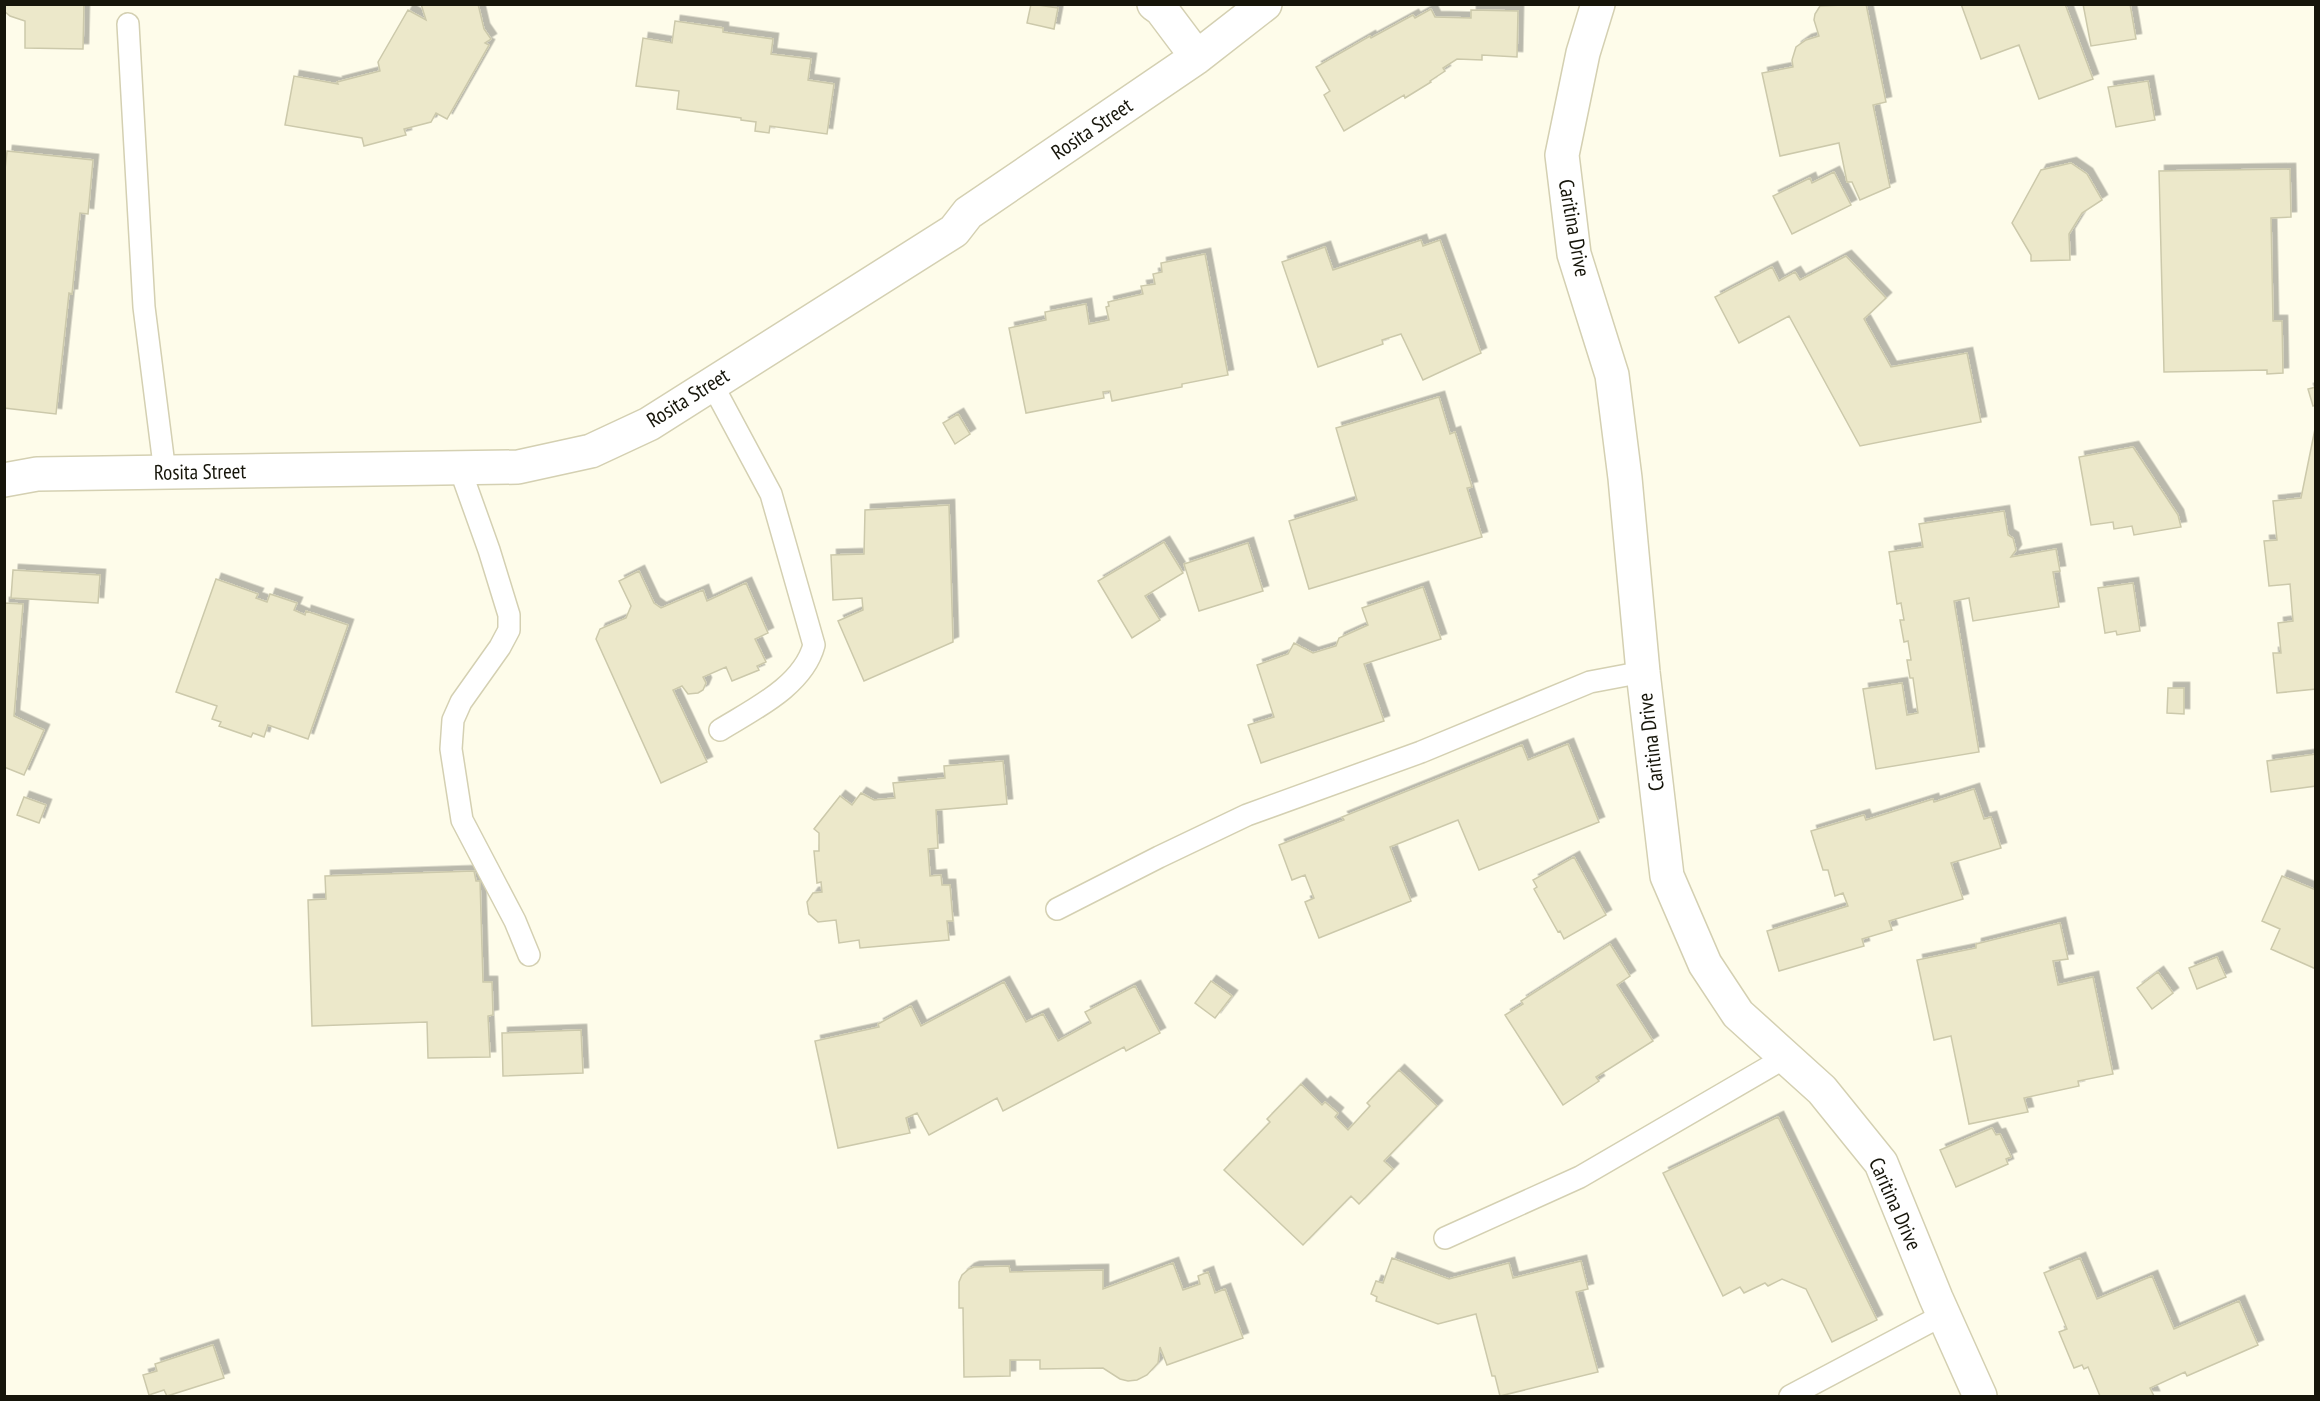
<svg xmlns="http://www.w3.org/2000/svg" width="2320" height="1401" viewBox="0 0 2320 1401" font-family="'PT Sans Narrow',sans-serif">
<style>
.building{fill:#ece8ca;stroke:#ccc9ab;stroke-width:1.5;filter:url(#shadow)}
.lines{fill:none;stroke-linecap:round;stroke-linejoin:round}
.service-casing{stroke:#d4d0b2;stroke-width:24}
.minor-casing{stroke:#d4d0b2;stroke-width:36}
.service{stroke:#fff;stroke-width:21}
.minor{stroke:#fff;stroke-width:33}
.labels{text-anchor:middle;stroke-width:4.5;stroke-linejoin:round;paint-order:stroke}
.street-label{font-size:21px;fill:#16150a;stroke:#fff}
</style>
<defs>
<filter id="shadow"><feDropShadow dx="5.5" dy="-5.5" stdDeviation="0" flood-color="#0004"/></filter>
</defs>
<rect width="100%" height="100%" fill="#fefcea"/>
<!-- building -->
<path class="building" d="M 4,4 L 84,4 L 83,49 L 25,48 L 25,21 L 10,16 L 4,11 Z
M 421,4 L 478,4 L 484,29 L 491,39 L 485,43 L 489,45 L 447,119 L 436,113 L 431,122 L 404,129 L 406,135 L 364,146 L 362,138 L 285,125 L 294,76 L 338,84 L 337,82 L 380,71 L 378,62 L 408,10 L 426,20 Z
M 1031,4 L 1058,8 L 1054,29 L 1027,23 Z
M 1866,4 L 1886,102 L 1873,105 L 1890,187 L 1860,200 L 1852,182 L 1847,182 L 1839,143 L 1780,156 L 1762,73 L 1793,67 L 1792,60 L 1796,47 L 1806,40 L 1819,36 L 1814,20 L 1815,14 L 1820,6 Z
M 1961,4 L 2065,4 L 2093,79 L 2039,99 L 2019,45 L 1981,59 Z
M 2083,4 L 2130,4 L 2136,39 L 2091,46 Z
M 1431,9 L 1435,17 L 1471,18 L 1471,10 L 1518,11 L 1517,57 L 1482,55 L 1482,60 L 1457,59 L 1443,68 L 1445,71 L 1430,81 L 1431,82 L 1405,98 L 1404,95 L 1344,131 L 1324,95 L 1330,91 L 1316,67 L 1370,36 L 1371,38 L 1413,15 L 1415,18 Z
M 675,21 L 723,28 L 723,32 L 773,39 L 771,54 L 811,59 L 808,80 L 834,84 L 827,134 L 770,126 L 769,133 L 755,131 L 756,122 L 741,120 L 741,118 L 677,109 L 679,91 L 636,86 L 643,38 L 672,43 Z
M 2148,81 L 2155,120 L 2116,127 L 2108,87 Z
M 7,151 L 93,160 L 88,214 L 80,213 L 72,294 L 69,293 L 56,414 L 4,408 L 4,179 Z
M 2071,163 L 2087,174 L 2102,200 L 2082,213 L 2069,234 L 2070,260 L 2031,261 L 2031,255 L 2012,223 L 2041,170 Z
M 2290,169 L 2291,217 L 2271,218 L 2273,321 L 2282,321 L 2283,373 L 2267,374 L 2267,370 L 2164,372 L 2159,171 Z
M 1834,172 L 1851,205 L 1792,234 L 1773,196 L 1810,178 L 1812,183 Z
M 1421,240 L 1423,246 L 1440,240 L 1481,353 L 1423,380 L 1401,334 L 1382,340 L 1383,344 L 1318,367 L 1282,262 L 1325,247 L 1333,270 Z
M 1205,254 L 1228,375 L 1182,384 L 1182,387 L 1112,401 L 1110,391 L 1103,392 L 1104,398 L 1026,413 L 1009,328 L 1046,320 L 1045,312 L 1086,304 L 1089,324 L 1109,320 L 1106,307 L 1109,306 L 1108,302 L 1143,294 L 1141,286 L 1155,284 L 1153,274 L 1162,272 L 1161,263 Z
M 1846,256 L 1886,298 L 1864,319 L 1891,367 L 1967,353 L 1981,422 L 1860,446 L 1789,316 L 1739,343 L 1715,297 L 1772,267 L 1779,281 L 1795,272 L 1800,280 Z
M 2316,387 L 2316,405 L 2313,406 L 2308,389 Z
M 1439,397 L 1450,434 L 1455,432 L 1472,487 L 1467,488 L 1482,537 L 1309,589 L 1289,521 L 1357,500 L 1336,428 Z
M 958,414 L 970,434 L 955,444 L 943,423 Z
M 2316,424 L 2316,689 L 2277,693 L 2273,653 L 2281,653 L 2278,623 L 2293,621 L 2290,584 L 2269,586 L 2264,541 L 2277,540 L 2273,501 L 2301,498 Z
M 2133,447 L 2178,515 L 2181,527 L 2134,535 L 2132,526 L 2114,529 L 2113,522 L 2091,525 L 2079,457 Z
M 949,505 L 953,642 L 864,681 L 838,621 L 863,610 L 862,598 L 833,600 L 831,555 L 864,554 L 865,510 Z
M 2004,511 L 2008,535 L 2013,538 L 2016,550 L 2011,557 L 2056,549 L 2060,571 L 2053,572 L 2059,607 L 1973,621 L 1969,598 L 1954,601 L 1979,752 L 1876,769 L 1863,689 L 1902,683 L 1907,715 L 1918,713 L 1913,678 L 1910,678 L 1907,660 L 1911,660 L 1908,641 L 1904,642 L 1900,620 L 1904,620 L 1901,603 L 1897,604 L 1889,552 L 1923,547 L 1919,524 Z
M 1164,542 L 1183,573 L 1145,596 L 1160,620 L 1132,638 L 1098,581 Z
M 1248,543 L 1263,591 L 1199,611 L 1184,564 Z
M 13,570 L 100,575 L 98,603 L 11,598 Z
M 639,571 L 654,603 L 661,608 L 703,590 L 707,601 L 746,583 L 768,633 L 755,639 L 766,662 L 757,666 L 759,670 L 732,681 L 726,667 L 703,677 L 706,683 L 703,690 L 698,693 L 688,694 L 682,686 L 673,690 L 707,762 L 661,783 L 596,639 L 600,629 L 626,618 L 631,606 L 619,581 Z
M 216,579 L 258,594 L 256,598 L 267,602 L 270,594 L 297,603 L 294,610 L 305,615 L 306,611 L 348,625 L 308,739 L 268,725 L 264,737 L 253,733 L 251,737 L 219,726 L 221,722 L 212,719 L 217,706 L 176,692 Z
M 2133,583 L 2140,631 L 2117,635 L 2116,631 L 2105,633 L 2098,588 Z
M 1423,587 L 1441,639 L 1364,664 L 1384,721 L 1261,763 L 1248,725 L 1274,717 L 1257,665 L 1288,654 L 1294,643 L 1313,653 L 1336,646 L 1339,638 L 1368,625 L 1362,608 Z
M 4,603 L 23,604 L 14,716 L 44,730 L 24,775 L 4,767 Z
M 2168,688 L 2184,688 L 2184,714 L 2167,713 Z
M 1568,744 L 1599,822 L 1479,870 L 1458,820 L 1390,847 L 1411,901 L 1319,938 L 1305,902 L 1314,898 L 1305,875 L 1292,880 L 1279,845 L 1344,820 L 1342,817 L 1522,745 L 1528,760 Z
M 2316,754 L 2316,786 L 2271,792 L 2267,761 Z
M 1003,761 L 1007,804 L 936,810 L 938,848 L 928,849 L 930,876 L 941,875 L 942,885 L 950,885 L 953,921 L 947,921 L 949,940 L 860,948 L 859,940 L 839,943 L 836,920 L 818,922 L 809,914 L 807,902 L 813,893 L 822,892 L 821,882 L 817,883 L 814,851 L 819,851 L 819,833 L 814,829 L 840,796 L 852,805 L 861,793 L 874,800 L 895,798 L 893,783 L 945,778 L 944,766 Z
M 1974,789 L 1984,819 L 1991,817 L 2001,848 L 1951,863 L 1963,899 L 1889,921 L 1892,930 L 1862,939 L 1864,946 L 1779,971 L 1767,931 L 1848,906 L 1843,893 L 1835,896 L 1828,870 L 1823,870 L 1811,831 L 1864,815 L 1866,820 L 1933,799 L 1934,802 Z
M 24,797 L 46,805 L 39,823 L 17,815 Z
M 1574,857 L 1606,915 L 1564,939 L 1560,931 L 1558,932 L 1534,889 L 1537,887 L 1533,880 Z
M 474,871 L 476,881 L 480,881 L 483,982 L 492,982 L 493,1015 L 488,1016 L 490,1057 L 428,1058 L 427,1022 L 312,1026 L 308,900 L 326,899 L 325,876 Z
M 2282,876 L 2316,890 L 2316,969 L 2271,949 L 2280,929 L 2262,921 Z
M 2060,923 L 2068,959 L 2053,961 L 2058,985 L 2093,977 L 2113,1074 L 2078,1081 L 2079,1086 L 2024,1098 L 2028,1112 L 1969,1124 L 1951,1036 L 1934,1040 L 1917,960 L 1976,948 L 1976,944 Z
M 1610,944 L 1630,976 L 1617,985 L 1653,1041 L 1596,1077 L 1599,1081 L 1563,1105 L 1505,1015 L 1523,1004 L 1521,1001 Z
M 2217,957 L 2226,977 L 2197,989 L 2189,968 Z
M 2158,972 L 2173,993 L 2152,1009 L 2137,988 Z
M 1211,981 L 1232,996 L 1215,1018 L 1195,1003 Z
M 1004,982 L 1026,1022 L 1043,1014 L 1058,1041 L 1091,1023 L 1085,1012 L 1135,986 L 1160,1033 L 1126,1051 L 1124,1047 L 1003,1111 L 997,1098 L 929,1135 L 917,1113 L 906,1118 L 910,1133 L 838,1148 L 815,1041 L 879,1027 L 878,1024 L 911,1006 L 921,1026 Z
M 581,1030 L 583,1073 L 503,1076 L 502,1033 Z
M 1399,1070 L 1437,1106 L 1384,1161 L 1393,1169 L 1359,1204 L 1351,1196 L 1303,1245 L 1224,1170 L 1270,1122 L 1267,1119 L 1301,1084 L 1322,1105 L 1325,1102 L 1338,1113 L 1335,1117 L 1348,1130 L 1370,1106 L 1367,1103 Z
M 1778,1117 L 1877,1320 L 1832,1342 L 1806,1289 L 1782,1279 L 1768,1286 L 1765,1283 L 1744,1293 L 1740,1287 L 1723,1296 L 1663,1173 Z
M 1992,1128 L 1996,1135 L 2000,1134 L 2011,1157 L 2006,1159 L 2008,1164 L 1956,1187 L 1940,1150 Z
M 1392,1258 L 1449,1279 L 1509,1263 L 1513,1278 L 1581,1261 L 1588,1289 L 1576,1292 L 1598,1372 L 1500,1396 L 1495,1376 L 1492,1376 L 1476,1314 L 1438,1324 L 1376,1301 L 1377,1297 L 1371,1294 L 1376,1281 L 1383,1283 Z
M 2080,1258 L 2097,1299 L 2152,1276 L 2174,1329 L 2239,1301 L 2258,1345 L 2187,1376 L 2185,1372 L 2150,1388 L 2154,1396 L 2100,1396 L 2088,1367 L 2084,1369 L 2082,1365 L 2074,1368 L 2059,1332 L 2067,1329 L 2044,1273 Z
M 1173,1263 L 1183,1290 L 1200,1284 L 1198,1276 L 1208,1272 L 1215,1293 L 1225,1289 L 1243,1338 L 1167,1365 L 1160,1347 L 1158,1363 L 1147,1375 L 1137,1380 L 1128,1381 L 1120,1379 L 1103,1368 L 1040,1369 L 1040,1360 L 1010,1360 L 1010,1376 L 964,1377 L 963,1308 L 959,1308 L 959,1282 L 962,1275 L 969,1269 L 974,1267 L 1009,1266 L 1010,1272 L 1103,1270 L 1103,1289 Z
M 213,1345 L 224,1378 L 167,1396 L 164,1390 L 149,1395 L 143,1375 L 157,1371 L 155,1364 Z"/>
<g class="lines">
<!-- service casing -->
<g class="service-casing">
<path id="service" d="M 128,24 L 144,307 L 165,473
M 712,384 L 771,494 L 814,645 C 803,686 754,709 720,730
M 460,469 L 489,550 L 509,615 L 509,630 L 500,647 L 461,702 L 453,720 L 451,749 L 462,820 L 515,921 L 529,955
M 1057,909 L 1159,857 L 1247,815 L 1421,752 L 1590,682 L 1643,672
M 1445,1238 L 1580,1177 L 1786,1057
M 1790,1396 L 1943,1315"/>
</g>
<!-- minor casing -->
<g class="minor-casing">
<path id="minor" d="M 1154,4 L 1161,9 L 1197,57
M 1598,4 L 1583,53 L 1562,155 L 1574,254 L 1612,375 L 1625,478 L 1643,672 L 1667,876 L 1705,964 L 1738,1014 L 1822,1090 L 1881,1163 L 1936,1298 L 1980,1396
M 4,480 L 37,474 L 518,467 L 591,451 L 649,424 L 954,231 L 968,213 L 1197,57 L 1265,4"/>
</g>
<!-- service -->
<use href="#service" class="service"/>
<!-- minor -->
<use href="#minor" class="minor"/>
</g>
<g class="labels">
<!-- street labels -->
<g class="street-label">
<text transform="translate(1092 129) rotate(-34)" y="7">Rosita Street</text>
<text transform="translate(1574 228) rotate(80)" y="7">Caritina Drive</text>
<text transform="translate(688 398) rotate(-32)" y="7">Rosita Street</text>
<text transform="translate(200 472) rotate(-1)" y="7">Rosita Street</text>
<text transform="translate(1651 742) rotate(-97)" y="7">Caritina Drive</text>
<text transform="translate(1895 1204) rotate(66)" y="7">Caritina Drive</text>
</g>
</g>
<!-- border -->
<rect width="2320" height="1401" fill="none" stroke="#16150a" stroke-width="12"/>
</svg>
